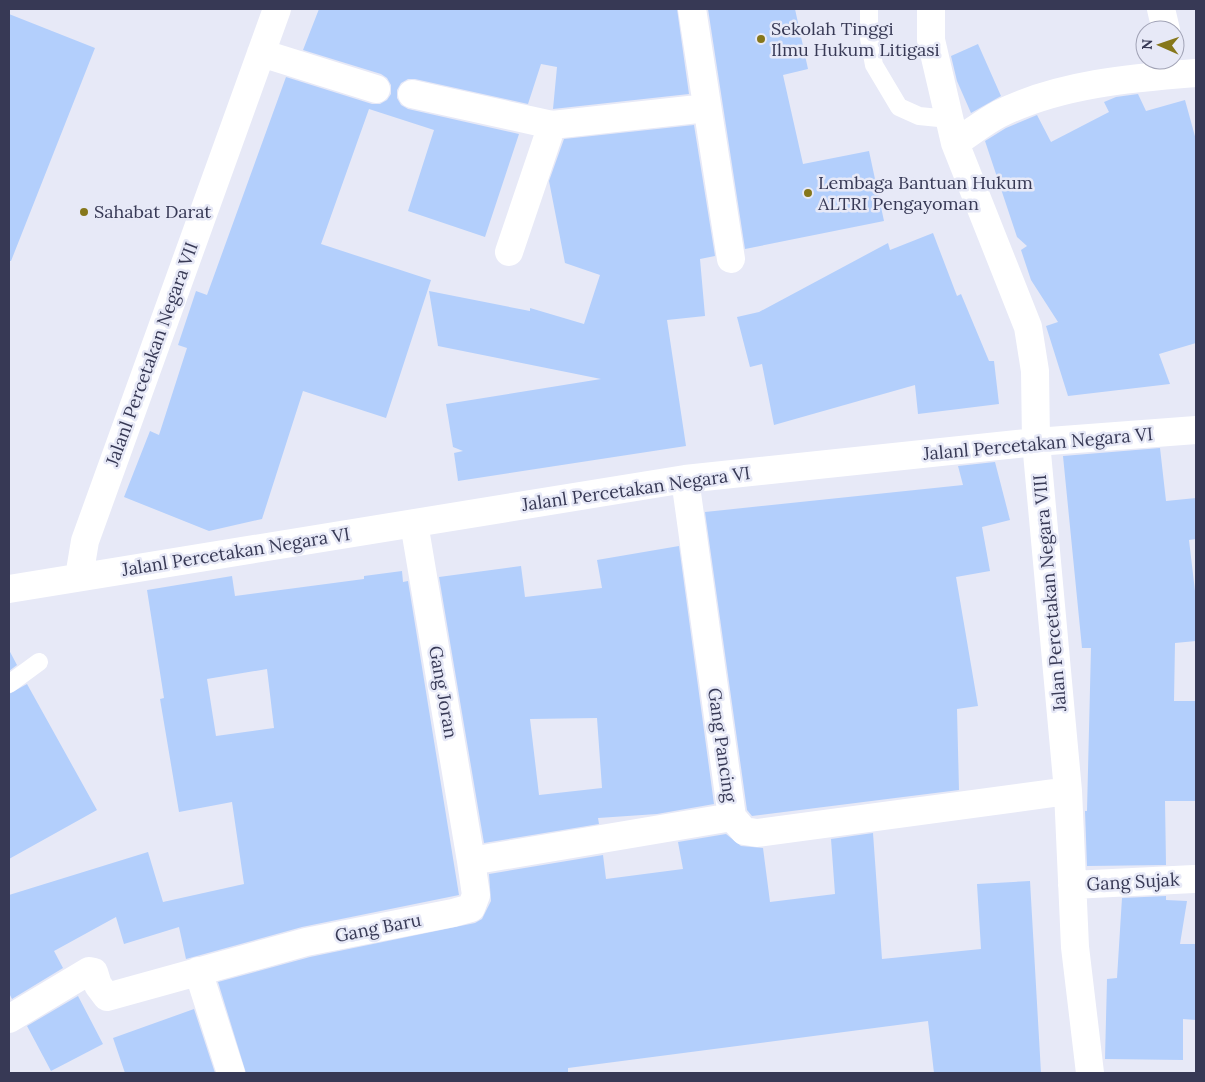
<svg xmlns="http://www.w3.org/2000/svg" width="1205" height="1082" viewBox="0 0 1205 1082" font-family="Lora,serif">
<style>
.building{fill:#b3cffc;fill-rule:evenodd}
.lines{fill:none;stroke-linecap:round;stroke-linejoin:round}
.lane{stroke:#fff;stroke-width:18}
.street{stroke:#fff;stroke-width:28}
.poi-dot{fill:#86771b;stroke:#e7e9f7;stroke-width:2}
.labels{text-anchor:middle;stroke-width:5;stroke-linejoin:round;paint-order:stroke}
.poi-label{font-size:18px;fill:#373955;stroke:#e7e9f7;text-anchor:start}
.street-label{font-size:18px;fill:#373955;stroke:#e7e9f7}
</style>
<rect width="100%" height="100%" fill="#e7e9f7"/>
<!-- building -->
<path class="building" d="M 319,9 L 677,9 L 689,94 L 553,109 L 557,67 L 541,64 L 528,104 L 415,79 L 408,79 L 401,83 L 397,90 L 397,98 L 401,105 L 408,109 L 519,134 L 485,237 L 408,211 L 434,130 L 369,109 L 321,244 L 431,280 L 386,418 L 303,391 L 262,519 L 209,531 L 124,497 L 150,431 L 159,435 L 187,348 L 178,345 L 196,291 L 207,295 L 286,77 L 372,104 L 380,104 L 387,100 L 391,94 L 391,85 L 387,78 L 381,74 L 303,50 Z
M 708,9 L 795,9 L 808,69 L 783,75 L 803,164 L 869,151 L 884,221 L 745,249 Z
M 9,14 L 95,48 L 11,261 L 9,261 Z
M 978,44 L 1001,96 L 971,113 L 957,81 L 951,56 Z
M 1138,94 L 1146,111 L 1185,100 L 1196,140 L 1196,343 L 1159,354 L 1170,384 L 1068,396 L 1046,326 L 1058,322 L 1031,280 L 1021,250 L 1027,246 L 1017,237 L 985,141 L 1006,128 L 1037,115 L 1051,142 L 1109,112 L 1104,102 L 1116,97 Z
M 694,125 L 715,256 L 700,259 L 705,316 L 667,320 L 686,446 L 458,481 L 454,453 L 463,451 L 453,447 L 446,404 L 601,379 L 438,346 L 429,291 L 530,311 L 530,308 L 584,324 L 600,275 L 565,263 L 549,181 L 564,139 Z
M 933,233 L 957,296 L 961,294 L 989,361 L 994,361 L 999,404 L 918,414 L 915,385 L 774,425 L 762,364 L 750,367 L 737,317 L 759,312 L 888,243 L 890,250 Z
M 1160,448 L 1166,501 L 1196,498 L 1196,539 L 1189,540 L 1195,591 L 1196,641 L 1175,643 L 1174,701 L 1196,701 L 1196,801 L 1165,801 L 1166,865 L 1087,866 L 1085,811 L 1087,811 L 1091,648 L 1082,648 L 1063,456 Z
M 995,462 L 1010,520 L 982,527 L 990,571 L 956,577 L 978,706 L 957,709 L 959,790 L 752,816 L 747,810 L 705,512 L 963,485 L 958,466 Z
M 679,546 L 714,804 L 657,814 L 598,818 L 599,824 L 484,843 L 439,577 L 521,566 L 525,597 L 602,588 L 597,560 ZM 597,718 L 602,788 L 539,795 L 530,719 Z
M 402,571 L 403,582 L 408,581 L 459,895 L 302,927 L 186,959 L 179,927 L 124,944 L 116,917 L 54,951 L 63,968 L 12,999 L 9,993 L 9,895 L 148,852 L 163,902 L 244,884 L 232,802 L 179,812 L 160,699 L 164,698 L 147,590 L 232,576 L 235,596 L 364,579 L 364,576 ZM 267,669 L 274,728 L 216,736 L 207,679 Z
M 9,650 L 17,665 L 9,671 Z
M 27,684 L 97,810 L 9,859 L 9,694 Z
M 873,833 L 882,959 L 981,949 L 977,884 L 1030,881 L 1041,1073 L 934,1073 L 928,1021 L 568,1068 L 568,1073 L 246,1073 L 218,982 L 310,957 L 475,923 L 482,919 L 491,901 L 489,874 L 603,855 L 606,879 L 683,869 L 678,842 L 726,834 L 741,846 L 763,848 L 770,902 L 835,894 L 831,839 Z
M 1166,896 L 1166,900 L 1187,901 L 1180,944 L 1196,944 L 1196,1020 L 1183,1019 L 1183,1060 L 1105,1059 L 1107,979 L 1117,978 L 1122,898 Z
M 78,996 L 103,1044 L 51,1071 L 27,1026 Z
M 194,1009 L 215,1073 L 125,1073 L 113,1038 Z"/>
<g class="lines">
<!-- lane -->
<path class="lane" d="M 869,9 L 869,38 L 874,65 L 899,107 L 919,116 L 949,119
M 9,684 L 39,662"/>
<!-- street -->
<path class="street" d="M 692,9 L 731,259
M 931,9 L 931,40 L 955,143 L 1028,327 L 1035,371 L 1036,442 L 1068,791 L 1075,947 L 1090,1073
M 1161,9 L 1166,30
M 261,53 L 376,89
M 412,94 L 552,125 L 707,108
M 955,143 C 969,134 984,122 999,114 C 1059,84 1131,78 1196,73
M 509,252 L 552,125
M 685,479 L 732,817 L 744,831 L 757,833 L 1068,791
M 414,523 L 471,861
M 79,577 L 85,541 L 277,9
M 9,589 L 685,479 L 1036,442 L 1196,430
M 1072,885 L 1194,879
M 198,971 L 231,1073
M 9,1019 L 89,971 L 94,972 L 98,985 L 107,997 L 306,942 L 453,913 L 471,908 L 476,895 L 471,861 L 732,817"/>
</g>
<!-- markers -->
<g class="poi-dot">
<circle cx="761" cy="39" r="5"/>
<circle cx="808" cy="193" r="5"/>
<circle cx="84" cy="212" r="5"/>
</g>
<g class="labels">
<!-- poi labels -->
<g class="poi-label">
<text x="771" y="35">Sekolah Tinggi<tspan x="771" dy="21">Ilmu Hukum Litigasi</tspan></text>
<text x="818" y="189">Lembaga Bantuan Hukum<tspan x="818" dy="21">ALTRI Pengayoman</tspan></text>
<text x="94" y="218">Sahabat Darat</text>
</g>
<!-- street labels -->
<g class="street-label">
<text transform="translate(152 354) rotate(-70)" y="6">Jalanl Percetakan Negara VII</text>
<text transform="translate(1038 444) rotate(-5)" y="6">Jalanl Percetakan Negara VI</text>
<text transform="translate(636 489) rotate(-8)" y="6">Jalanl Percetakan Negara VI</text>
<text transform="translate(236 552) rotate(-9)" y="6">Jalanl Percetakan Negara VI</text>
<text transform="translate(1050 593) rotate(-95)" y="6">Jalan Percetakan Negara VIII</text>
<text transform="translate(443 692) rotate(80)" y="6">Gang Joran</text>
<text transform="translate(722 745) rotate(82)" y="6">Gang Pancing</text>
<text transform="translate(1133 882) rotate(-3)" y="6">Gang Sujak</text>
<text transform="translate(378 928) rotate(-11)" y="6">Gang Baru</text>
</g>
</g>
<!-- border -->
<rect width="1205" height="1082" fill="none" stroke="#373955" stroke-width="20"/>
<!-- north arrow -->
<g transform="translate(1160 45) rotate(272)"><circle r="24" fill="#e7e9f7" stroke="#a1a3b6"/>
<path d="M0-4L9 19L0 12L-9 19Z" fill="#86771b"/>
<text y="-8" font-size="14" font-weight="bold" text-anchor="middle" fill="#373955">N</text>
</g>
</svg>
